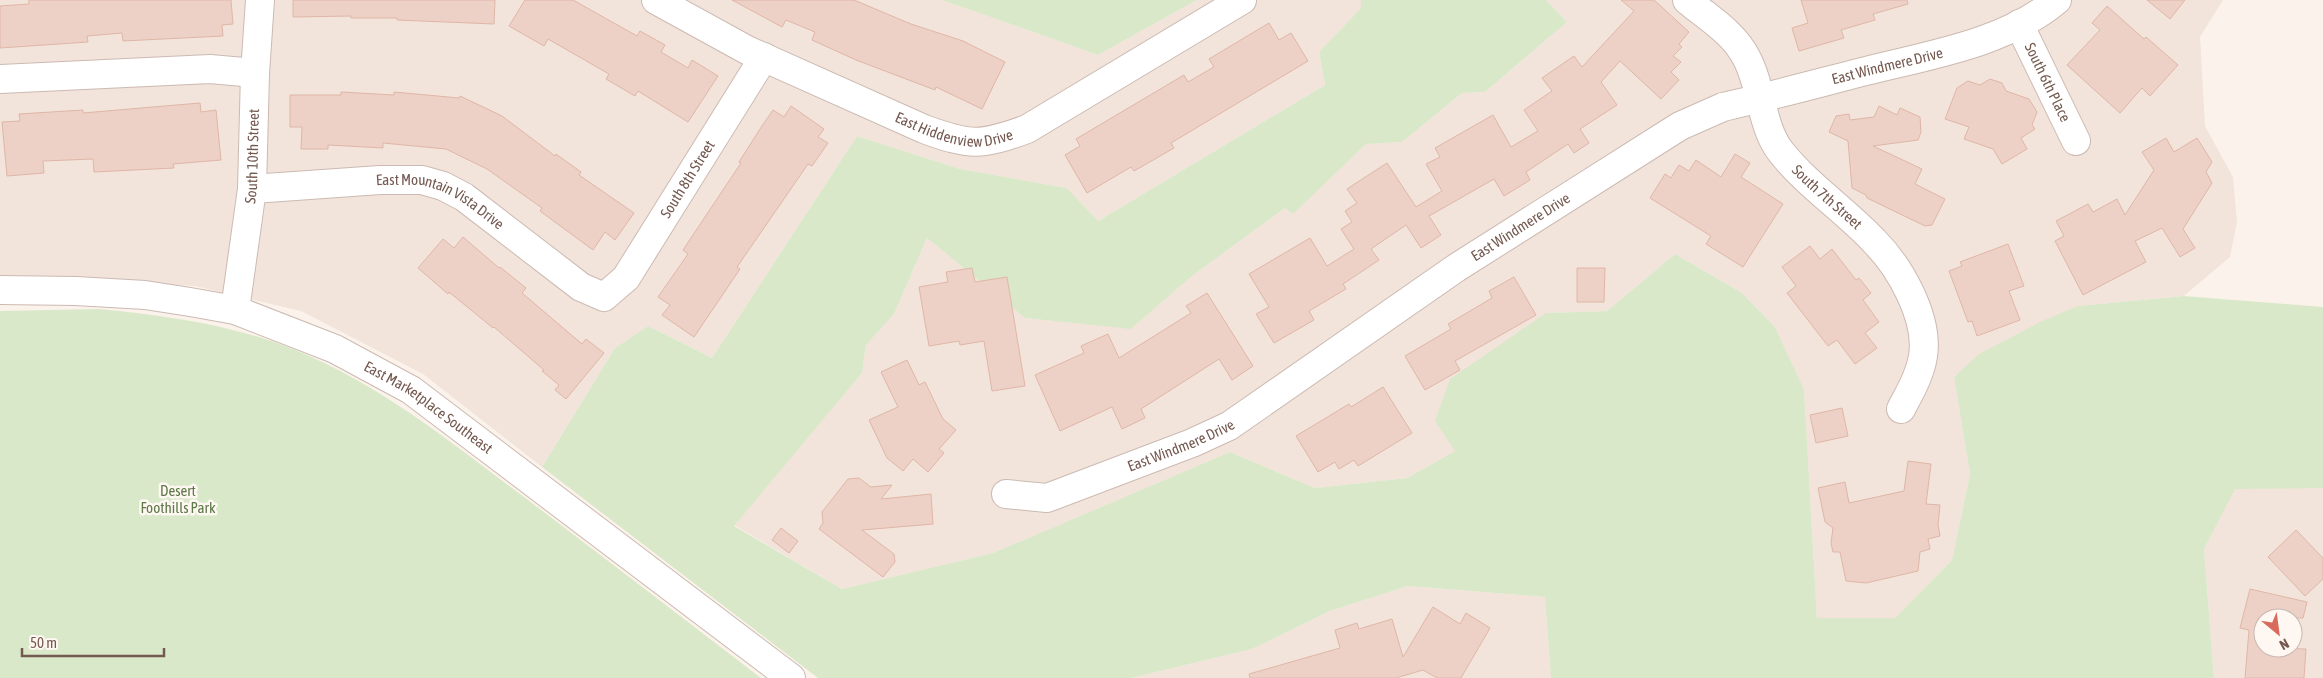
<svg xmlns="http://www.w3.org/2000/svg" width="2323" height="678" viewBox="0 0 2323 678" font-family="'Asap Condensed',sans-serif">
<style>
.residential{fill:#f2e4da;fill-rule:evenodd}
.green{fill:#dae8ca}
.building{fill:#eed1c6;stroke:#dfb6a7}
.lines{fill:none;stroke-linecap:round;stroke-linejoin:round}
.minor-casing{stroke:#ccbab2;stroke-width:30}
.minor{stroke:#fff;stroke-width:28}
.labels{text-anchor:middle;stroke-width:5;stroke-linejoin:round;paint-order:stroke}
.street-label{font-size:15px;fill:#745950;stroke:#fef7f2}
.park-label{font-size:15px;fill:#5d7849;stroke:#fef7f2}
</style>
<rect width="100%" height="100%" fill="#fbf3eb"/>
<!-- residential -->
<path class="residential" d="M 0,0 L 942,0 L 1098,55 L 1197,0 L 1361,0 L 1361,8 L 1319,52 L 1325,85 L 1098,221 L 1067,188 L 960,169 L 857,136 L 712,358 L 648,326 L 615,348 L 542,467 L 423,374 L 301,311 L 195,286 L 0,276 Z
M 1546,0 L 2223,0 L 2200,37 L 2205,126 L 2233,177 L 2237,222 L 2230,257 L 2184,296 L 2078,306 L 1954,376 L 1970,474 L 1952,560 L 1895,618 L 1817,618 L 1804,389 L 1775,327 L 1742,293 L 1675,254 L 1607,311 L 1546,313 L 1455,451 L 1407,478 L 1315,488 L 1230,452 L 993,553 L 842,589 L 734,525 L 862,373 L 866,345 L 894,314 L 927,238 L 1025,318 L 1132,328 L 1192,276 L 1285,208 L 1293,213 L 1366,144 L 1402,142 L 1462,93 L 1485,92 L 1567,22 Z
M 2235,488 L 2323,488 L 2323,678 L 2214,678 L 2204,549 ZM 2263,618 L 2293,618 L 2293,648 L 2263,648 Z
M 1408,586 L 1545,597 L 1551,678 L 1131,678 L 1252,649 L 1330,611 Z"/>
<!-- green -->
<path class="green" d="M 942,0 L 1197,0 L 1098,55 Z
M 1361,0 L 1546,0 L 1567,22 L 1485,92 L 1462,93 L 1402,142 L 1366,144 L 1293,214 L 1285,208 L 1192,276 L 1131,329 L 1025,318 L 927,238 L 894,314 L 866,345 L 862,373 L 734,526 L 842,589 L 993,553 L 1230,452 L 1315,488 L 1407,478 L 1455,451 L 1435,421 L 1450,379 L 1546,313 L 1607,311 L 1675,254 L 1742,293 L 1775,327 L 1804,389 L 1817,618 L 1895,618 L 1952,560 L 1970,474 L 1954,377 L 1979,354 L 2042,321 L 2078,306 L 2184,296 L 2323,307 L 2323,488 L 2235,489 L 2204,549 L 2214,678 L 1551,678 L 1545,597 L 1408,586 L 1330,611 L 1252,649 L 1131,678 L 818,678 L 542,467 L 615,348 L 648,326 L 712,358 L 857,136 L 960,169 L 1067,188 L 1098,221 L 1325,85 L 1319,52 L 1361,8 Z
M 99,309 C 160,315 220,323 277,343 C 369,376 444,437 520,494 C 601,555 681,617 761,678 L 0,678 L 0,311 Z"/>
<!-- building -->
<path class="building" d="M 29,0 L 231,0 L 233,24 L 222,25 L 223,36 L 123,41 L 122,33 L 87,36 L 88,42 L 0,48 L 0,6 L 29,4 Z
M 293,0 L 495,0 L 494,24 L 397,20 L 397,18 L 351,18 L 351,16 L 293,17 Z
M 525,0 L 573,0 L 637,36 L 640,31 L 665,45 L 661,52 L 688,68 L 692,60 L 718,76 L 688,122 L 638,91 L 635,96 L 606,79 L 609,74 L 548,39 L 544,46 L 509,26 Z
M 732,0 L 854,0 L 911,24 L 963,41 L 1005,62 L 982,109 L 936,87 L 935,90 L 856,60 L 812,40 L 815,32 L 786,20 L 782,27 Z
M 1621,0 L 1654,0 L 1689,32 L 1679,44 L 1682,47 L 1673,56 L 1681,62 L 1671,72 L 1679,80 L 1661,99 L 1620,61 L 1601,82 L 1617,105 L 1580,129 L 1589,143 L 1574,153 L 1568,144 L 1526,172 L 1530,180 L 1504,196 L 1494,179 L 1429,216 L 1441,235 L 1421,248 L 1406,225 L 1371,249 L 1379,260 L 1343,284 L 1346,289 L 1309,311 L 1314,320 L 1274,343 L 1256,314 L 1269,307 L 1249,274 L 1310,238 L 1327,266 L 1354,249 L 1341,229 L 1352,222 L 1345,211 L 1357,203 L 1347,189 L 1387,163 L 1416,207 L 1442,191 L 1426,164 L 1440,157 L 1435,148 L 1493,115 L 1511,147 L 1538,131 L 1524,110 L 1552,91 L 1542,78 L 1574,56 L 1582,67 L 1634,11 Z
M 1801,0 L 1907,0 L 1908,4 L 1873,14 L 1875,20 L 1841,30 L 1844,38 L 1799,51 L 1792,28 L 1808,23 Z
M 2147,0 L 2185,0 L 2170,19 Z
M 2107,6 L 2144,39 L 2146,37 L 2178,65 L 2150,96 L 2142,88 L 2120,113 L 2067,65 L 2100,30 L 2092,23 Z
M 1269,23 L 1279,40 L 1291,33 L 1308,61 L 1171,143 L 1174,148 L 1134,171 L 1131,167 L 1087,193 L 1065,155 L 1080,146 L 1076,139 L 1184,75 L 1188,82 L 1214,67 L 1209,59 Z
M 1990,79 L 2002,83 L 2006,91 L 2029,99 L 2037,112 L 2032,125 L 2035,129 L 2021,138 L 2027,149 L 2002,164 L 1993,149 L 1964,139 L 1969,127 L 1945,119 L 1957,88 L 1968,81 L 1980,85 Z
M 341,92 L 394,95 L 394,92 L 459,98 L 460,96 L 502,116 L 555,156 L 556,154 L 581,172 L 579,175 L 634,213 L 615,240 L 605,232 L 593,250 L 540,211 L 542,208 L 487,169 L 446,149 L 383,143 L 383,148 L 328,145 L 328,149 L 301,149 L 302,127 L 290,127 L 290,95 L 341,95 Z
M 200,103 L 201,112 L 216,110 L 221,160 L 173,164 L 174,168 L 94,172 L 93,159 L 43,161 L 44,173 L 7,176 L 2,122 L 20,121 L 19,114 L 83,110 L 83,113 Z
M 791,106 L 824,129 L 818,137 L 828,143 L 812,166 L 808,164 L 737,267 L 740,269 L 694,337 L 662,315 L 670,305 L 658,297 L 688,254 L 683,250 L 741,163 L 739,162 L 760,129 L 773,110 L 784,117 Z
M 1879,106 L 1897,115 L 1900,108 L 1920,117 L 1921,132 L 1918,140 L 1873,146 L 1922,169 L 1915,184 L 1945,199 L 1932,225 L 1925,226 L 1867,198 L 1866,195 L 1852,188 L 1848,141 L 1829,132 L 1836,116 L 1849,114 L 1850,120 L 1874,117 Z
M 2166,138 L 2174,152 L 2197,138 L 2212,162 L 2206,172 L 2212,183 L 2183,229 L 2195,248 L 2180,257 L 2162,228 L 2135,241 L 2146,262 L 2083,295 L 2055,241 L 2064,236 L 2056,221 L 2088,204 L 2093,212 L 2117,199 L 2125,215 L 2154,170 L 2142,152 Z
M 1735,154 L 1750,163 L 1741,177 L 1783,204 L 1743,267 L 1706,244 L 1711,236 L 1650,198 L 1665,174 L 1671,178 L 1679,165 L 1689,171 L 1696,160 L 1721,177 Z
M 463,237 L 499,268 L 500,267 L 526,288 L 522,293 L 582,344 L 586,339 L 604,353 L 566,399 L 555,390 L 559,385 L 542,371 L 544,370 L 494,327 L 493,328 L 449,292 L 448,294 L 418,268 L 443,239 L 454,248 Z
M 2008,244 L 2024,286 L 2009,291 L 2020,320 L 1977,336 L 1972,321 L 1968,322 L 1949,271 L 1962,266 L 1960,262 Z
M 1810,246 L 1820,259 L 1832,249 L 1856,280 L 1859,278 L 1871,293 L 1863,300 L 1879,322 L 1865,333 L 1877,348 L 1855,364 L 1837,340 L 1828,346 L 1787,293 L 1796,286 L 1782,267 Z
M 972,268 L 975,282 L 1007,277 L 1025,386 L 992,391 L 984,341 L 960,345 L 959,341 L 929,346 L 919,287 L 948,282 L 946,272 Z
M 1577,268 L 1605,268 L 1604,302 L 1577,302 Z
M 1514,277 L 1536,315 L 1455,361 L 1460,370 L 1425,390 L 1405,356 L 1451,329 L 1448,324 L 1492,298 L 1489,291 Z
M 1207,293 L 1253,366 L 1232,380 L 1219,359 L 1141,409 L 1145,418 L 1122,429 L 1112,407 L 1060,431 L 1035,375 L 1084,353 L 1081,346 L 1108,334 L 1119,358 L 1191,313 L 1186,306 Z
M 907,360 L 919,385 L 925,382 L 943,419 L 956,430 L 939,449 L 944,453 L 928,472 L 913,459 L 903,471 L 887,458 L 869,420 L 898,407 L 881,372 Z
M 1383,387 L 1412,433 L 1358,466 L 1354,460 L 1339,469 L 1335,462 L 1318,472 L 1296,436 L 1349,404 L 1351,407 Z
M 1842,408 L 1848,436 L 1816,443 L 1810,415 Z
M 1908,461 L 1931,464 L 1926,504 L 1940,505 L 1938,525 L 1940,536 L 1928,539 L 1930,549 L 1920,552 L 1918,571 L 1866,583 L 1846,581 L 1840,552 L 1833,552 L 1831,543 L 1833,528 L 1825,522 L 1818,488 L 1845,482 L 1849,503 L 1904,491 Z
M 859,478 L 871,487 L 892,485 L 881,499 L 931,494 L 933,524 L 862,530 L 894,554 L 895,562 L 883,577 L 819,529 L 823,523 L 822,512 L 848,479 Z
M 781,528 L 798,541 L 789,553 L 772,540 Z
M 2296,530 L 2323,558 L 2323,579 L 2305,596 L 2268,557 Z
M 2250,589 L 2307,602 L 2303,618 L 2263,618 L 2263,648 L 2306,649 L 2304,678 L 2245,678 L 2249,630 L 2240,628 Z
M 1433,607 L 1460,624 L 1466,613 L 1490,628 L 1461,678 L 1437,678 L 1423,670 L 1396,678 L 1250,678 L 1249,674 L 1340,648 L 1335,630 L 1357,623 L 1359,629 L 1392,619 L 1403,657 Z"/>
<g class="lines">
<!-- minor casing -->
<g class="minor-casing">
<g id="minor">
<path id="s1" d="M 656,0 L 747,50 L 924,129 C 970,146 981,146 1027,129 L 1242,0"/>
<path id="s2" d="M 1687,0 C 1708,18 1733,32 1746,57 C 1762,86 1761,127 1781,152 C 1808,186 1845,210 1874,241 C 1900,267 1929,318 1923,356 C 1920,375 1910,392 1901,409"/>
<path id="s3" d="M 2019,24 L 2076,141"/>
<path d="M 0,79 L 210,69 L 255,73"/>
<path id="s4" d="M 252,189 L 380,180 L 422,180 L 443,186 L 464,197 L 581,287 L 604,297 L 626,278 L 764,57"/>
<path id="s5" d="M 0,290 L 76,291 L 145,295 L 190,302 L 235,310 L 335,349 L 411,390 L 791,678"/>
<path id="s6" d="M 235,310 L 252,189 L 255,73 L 260,0"/>
<path id="s7" d="M 1006,494 L 1047,498 L 1192,443 L 1229,426 L 1456,268 L 1680,126 L 1723,107 C 1771,96 1819,83 1866,71 C 1930,55 2006,43 2057,0"/>
</g>
</g>
<!-- minor -->
<use href="#minor" class="minor"/>
</g>
<g class="labels">
<!-- street labels -->
<g class="street-label">
<text dy="5" stroke="none"><textPath href="#s7" startOffset="995">East Windmere Drive</textPath></text>
<text dy="5" stroke="none"><textPath href="#s3" startOffset="65">South 6th Place</textPath></text>
<text dy="5" stroke="none"><textPath href="#s1" startOffset="328">East Hiddenview Drive</textPath></text>
<text dy="5" stroke="none"><textPath href="#s6" startOffset="155">South 10th Street</textPath></text>
<text dy="5" stroke="none"><textPath href="#s4" startOffset="534">South 8th Street</textPath></text>
<text dy="5" stroke="none"><textPath href="#s2" startOffset="249">South 7th Street</textPath></text>
<text dy="5" stroke="none"><textPath href="#s4" startOffset="194">East Mountain Vista Drive</textPath></text>
<text dy="5" stroke="none"><textPath href="#s7" startOffset="590">East Windmere Drive</textPath></text>
<text dy="5" stroke="none"><textPath href="#s5" startOffset="454">East Marketplace Southeast</textPath></text>
<text dy="5" stroke="none"><textPath href="#s7" startOffset="185">East Windmere Drive</textPath></text>
</g>
<!-- park labels -->
<g class="park-label">
<text x="178" y="496">Desert<tspan x="178" dy="17">Foothills Park</tspan></text>
</g>
</g>
<!-- north arrow -->
<g transform="translate(2278 633) rotate(151)"><circle r="24" fill="#fef7f2" stroke="#c7b8b1"/>
<path d="M0-4L9 19L0 12L-9 19Z" fill="#d86a5e"/>
<text y="-8" font-size="14" font-weight="bold" text-anchor="middle" fill="#745950">N</text>
</g>
<!-- scale -->
<path d="M22 648v8h142v-8" fill="none" stroke="#745950" stroke-width="2.5"/>
<text x="30" y="648" font-size="15" fill="#745950" stroke="#fef7f2" stroke-width="4" paint-order="stroke">50 m</text>
</svg>
